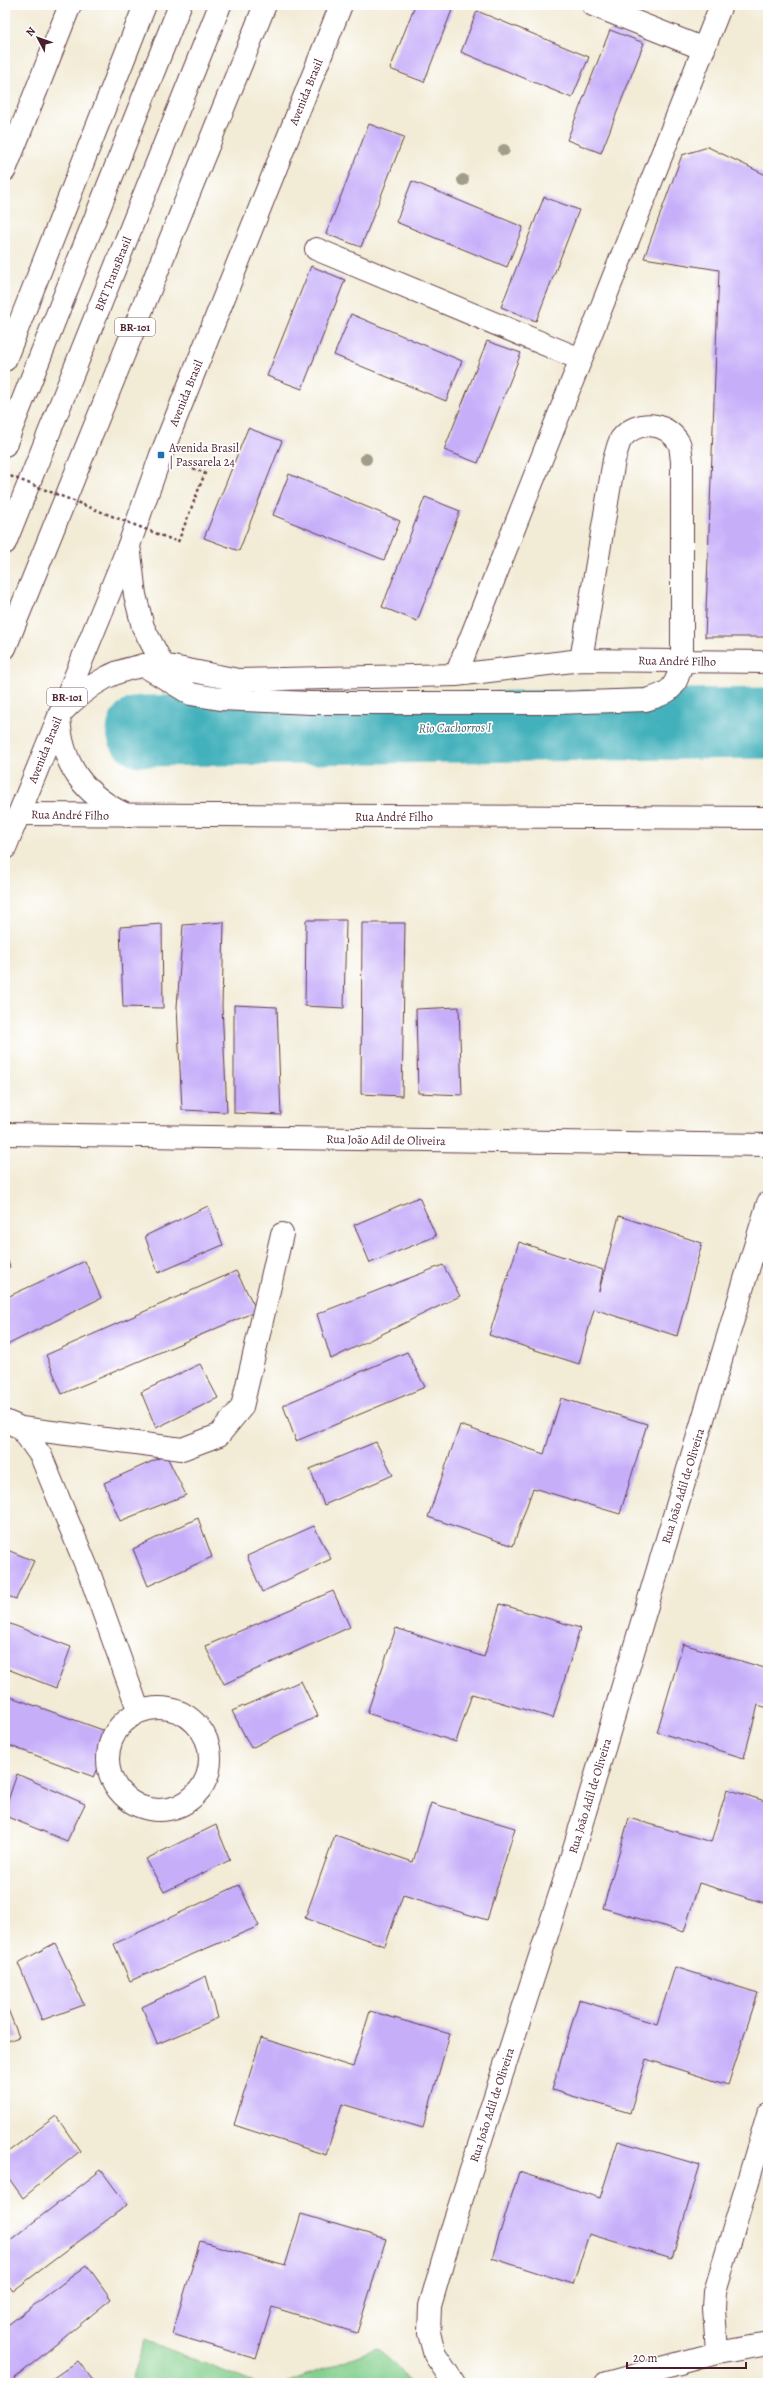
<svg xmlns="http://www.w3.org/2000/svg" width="773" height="2388" viewBox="0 0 773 2388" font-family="Alegreya,serif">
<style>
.green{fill:#83cf8d;stroke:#66775c}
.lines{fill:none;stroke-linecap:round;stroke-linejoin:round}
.river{stroke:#42b1bb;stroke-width:71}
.building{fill:#c6aef9}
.minor-casing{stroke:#633e44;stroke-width:24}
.highway-casing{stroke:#633e44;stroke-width:24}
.path{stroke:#633e44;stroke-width:2.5;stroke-dasharray:3 3;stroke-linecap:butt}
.minor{stroke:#fff;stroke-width:22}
.highway{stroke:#fff;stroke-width:22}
.path-bridge{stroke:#633e44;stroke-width:2.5;stroke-dasharray:3 3;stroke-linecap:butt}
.tree{fill:#a19d8a}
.poi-dot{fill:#1f6fb2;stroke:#fff;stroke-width:1.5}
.labels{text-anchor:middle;stroke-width:3.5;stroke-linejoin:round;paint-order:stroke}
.shield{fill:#fff;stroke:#80626b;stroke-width:1}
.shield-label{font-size:11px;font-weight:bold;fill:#4a1f2b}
.street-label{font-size:12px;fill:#4a1f2b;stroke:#fff}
.poi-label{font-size:12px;fill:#4a1f2b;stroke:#fff;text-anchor:start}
.water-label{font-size:13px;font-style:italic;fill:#46616c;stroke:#fff}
</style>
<rect width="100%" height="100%" fill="#fff"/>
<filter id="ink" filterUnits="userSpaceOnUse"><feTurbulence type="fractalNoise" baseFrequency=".025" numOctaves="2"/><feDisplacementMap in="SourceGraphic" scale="8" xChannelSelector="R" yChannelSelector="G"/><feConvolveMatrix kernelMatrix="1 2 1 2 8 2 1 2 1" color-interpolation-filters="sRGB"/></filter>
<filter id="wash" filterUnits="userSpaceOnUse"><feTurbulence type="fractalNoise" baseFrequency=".012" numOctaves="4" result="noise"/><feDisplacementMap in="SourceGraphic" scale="16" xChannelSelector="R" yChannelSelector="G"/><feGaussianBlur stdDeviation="0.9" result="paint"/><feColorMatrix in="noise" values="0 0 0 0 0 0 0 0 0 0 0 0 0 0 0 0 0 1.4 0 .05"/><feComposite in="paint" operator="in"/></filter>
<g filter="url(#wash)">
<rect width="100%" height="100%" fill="#f2ebd5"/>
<!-- green -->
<path class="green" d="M 145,2340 L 254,2383 L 131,2383 Z
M 377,2348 L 400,2368 L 409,2383 L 287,2383 Z"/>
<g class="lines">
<!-- river -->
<path class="river" d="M 142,731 L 768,723"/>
</g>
<g id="blocks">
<!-- building -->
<path class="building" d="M 415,5 L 454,5 L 424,82 L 390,69 Z
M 477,11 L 589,57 L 572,98 L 461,52 Z
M 610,30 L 644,43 L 601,153 L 567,140 Z
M 369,124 L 404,137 L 361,247 L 326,234 Z
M 708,147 L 768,176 L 768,637 L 705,637 L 719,270 L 644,258 L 682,155 Z
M 412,181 L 523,227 L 507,267 L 396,222 Z
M 544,197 L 579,210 L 536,321 L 501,307 Z
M 311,266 L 345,280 L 302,389 L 267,376 Z
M 351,314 L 462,361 L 446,401 L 334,355 Z
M 487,341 L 521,353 L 478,463 L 444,450 Z
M 248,428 L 282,441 L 239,551 L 204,538 Z
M 289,474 L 400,521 L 384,560 L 273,515 Z
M 425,497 L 460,511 L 417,621 L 382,607 Z
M 306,920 L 346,920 L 344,1008 L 305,1006 Z
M 224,922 L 222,1006 L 227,1112 L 182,1110 L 177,1007 L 183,925 Z
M 362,923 L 405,923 L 402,1096 L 361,1094 Z
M 162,924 L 163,1008 L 123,1007 L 120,927 Z
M 234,1005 L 277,1007 L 281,1115 L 234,1113 Z
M 459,1007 L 462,1095 L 418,1093 L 416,1009 Z
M 419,1197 L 436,1236 L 370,1263 L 354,1225 Z
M 208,1206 L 223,1245 L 158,1273 L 145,1236 Z
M 619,1216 L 702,1243 L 677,1336 L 594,1309 L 579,1364 L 489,1335 L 519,1242 L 603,1270 L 599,1291 Z
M 5,1252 L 10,1267 L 5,1269 Z
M 85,1261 L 101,1298 L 5,1346 L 5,1298 Z
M 443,1265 L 460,1296 L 331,1359 L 317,1314 Z
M 236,1271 L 257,1311 L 62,1394 L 46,1355 Z
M 407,1352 L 425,1387 L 296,1441 L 283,1405 Z
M 200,1364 L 218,1398 L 156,1428 L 141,1392 Z
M 561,1398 L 647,1424 L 620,1514 L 533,1488 L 513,1546 L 428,1517 L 460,1425 L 544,1454 Z
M 376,1442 L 393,1475 L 324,1505 L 310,1469 Z
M 166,1455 L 186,1495 L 120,1521 L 104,1483 Z
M 198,1518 L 212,1557 L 148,1586 L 133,1549 Z
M 314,1526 L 331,1559 L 262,1592 L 247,1556 Z
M 5,1549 L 34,1561 L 16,1599 L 5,1595 Z
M 333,1591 L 350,1627 L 224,1684 L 205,1646 Z
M 500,1604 L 580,1628 L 553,1718 L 472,1694 L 456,1742 L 367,1713 L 396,1628 L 484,1657 Z
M 5,1622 L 71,1647 L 56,1688 L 5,1668 Z
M 683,1644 L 768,1669 L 768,1708 L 758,1705 L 744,1758 L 657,1732 Z
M 301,1681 L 318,1716 L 251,1748 L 232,1711 Z
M 5,1695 L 114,1734 L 94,1777 L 5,1744 Z
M 17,1774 L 85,1804 L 67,1841 L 5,1816 L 5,1809 Z
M 727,1789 L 768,1802 L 768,1904 L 699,1883 L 684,1932 L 603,1908 L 629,1818 L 711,1842 Z
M 431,1803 L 515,1828 L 487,1920 L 403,1895 L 385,1946 L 305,1918 L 335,1835 L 413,1862 Z
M 216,1825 L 230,1860 L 164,1892 L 146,1859 Z
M 239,1885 L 259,1926 L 130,1981 L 114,1944 Z
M 55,1943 L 84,2005 L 42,2020 L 18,1963 Z
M 675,1967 L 758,1993 L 728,2085 L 646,2059 L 630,2113 L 552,2090 L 579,2000 L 657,2024 Z
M 206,1976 L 218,2018 L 157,2044 L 142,2007 Z
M 5,2002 L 19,2037 L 5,2042 Z
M 370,2011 L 450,2034 L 423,2128 L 342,2104 L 326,2155 L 234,2125 L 261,2038 L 353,2067 Z
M 56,2116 L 80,2151 L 23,2198 L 5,2173 L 5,2154 Z
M 618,2141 L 700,2165 L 672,2259 L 589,2234 L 573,2284 L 492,2258 L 519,2172 L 600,2198 Z
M 101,2170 L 127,2205 L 13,2291 L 5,2281 L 5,2244 Z
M 301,2214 L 386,2239 L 357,2333 L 272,2307 L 256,2359 L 172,2334 L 200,2241 L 285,2266 Z
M 87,2265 L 111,2299 L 9,2383 L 5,2383 L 5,2327 Z
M 78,2361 L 95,2383 L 46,2383 Z"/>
</g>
</g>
<g filter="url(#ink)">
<use href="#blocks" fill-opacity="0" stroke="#633e44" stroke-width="1"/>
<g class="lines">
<!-- minor casing -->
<g class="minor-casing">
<path id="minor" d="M 593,5 L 704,49
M 316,249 L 580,359
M 5,445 L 180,5
M 5,543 L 220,5
M 129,545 L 135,595 L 143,627 L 163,665 L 238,680 L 456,675 L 581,660 L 768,662
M 143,665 L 191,694 L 220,699 L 311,703 L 555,703 L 646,700 C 672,693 676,687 682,661 L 682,461 C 681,456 681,447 679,443 C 666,421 637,419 621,439 C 618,444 616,454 614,460 L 581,660
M 456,675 L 721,5
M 19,814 L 768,818
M 5,1134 L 768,1145
M 5,1421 L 21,1428 L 41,1456 L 90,1575 L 139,1712
M 21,1428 L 182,1449 L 219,1435 L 242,1407 L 282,1234
M108 1759a51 51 0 1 1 102 0a51 51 0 1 1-102 0Z
M 717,2353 L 714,2308 L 715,2292 L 768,2114
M 454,2383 L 435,2355 L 429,2333 L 430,2306 L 453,2226 L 563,1885 L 768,1203
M 606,2383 L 717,2353 L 768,2344"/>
</g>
<!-- highway casing -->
<g class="highway-casing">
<path id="highway" d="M 5,170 L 70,5
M 5,360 L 145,5
M 5,648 L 265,5
M 129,816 C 84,796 61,765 59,715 C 87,685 120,663 163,665
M 5,848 L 129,545 L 161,455 L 341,5"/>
</g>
<!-- path -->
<path class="path" d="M 178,542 L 205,473 L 190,467"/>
<!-- minor -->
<use href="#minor" class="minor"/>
<!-- highway -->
<use href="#highway" class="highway"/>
<!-- path-bridge -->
<path class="path-bridge" d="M 5,474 L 178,542"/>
</g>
<!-- trees -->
<g class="tree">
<circle cx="504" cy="150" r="6"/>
<circle cx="463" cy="180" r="6"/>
<circle cx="366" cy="459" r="6"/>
</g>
</g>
<!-- markers -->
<rect class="poi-dot" x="157" y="451" width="8" height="8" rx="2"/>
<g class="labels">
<!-- shield labels -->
<g class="shield">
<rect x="115" y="318" width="40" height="18" rx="3"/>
<rect x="47" y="688" width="40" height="18" rx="3"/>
</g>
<g class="shield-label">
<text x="135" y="331">BR-101</text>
<text x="67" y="701">BR-101</text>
</g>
<!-- street labels -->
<g class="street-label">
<text transform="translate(306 92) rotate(-68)" y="4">Avenida Brasil</text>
<text transform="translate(113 274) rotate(-68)" y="4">BRT TransBrasil</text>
<text transform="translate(186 393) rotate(-68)" y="4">Avenida Brasil</text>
<text transform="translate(677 661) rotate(1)" y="4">Rua André Filho</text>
<text transform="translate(45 750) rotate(-68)" y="4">Avenida Brasil</text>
<text transform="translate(70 815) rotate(1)" y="4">Rua André Filho</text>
<text x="394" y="821">Rua André Filho</text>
<text transform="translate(386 1140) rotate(1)" y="4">Rua João Adil de Oliveira</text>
<text transform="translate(683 1486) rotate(-73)" y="4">Rua João Adil de Oliveira</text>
<text transform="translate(590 1796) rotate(-73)" y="4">Rua João Adil de Oliveira</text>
<text transform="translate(492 2105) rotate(-72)" y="4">Rua João Adil de Oliveira</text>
</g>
<!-- poi labels -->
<g class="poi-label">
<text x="169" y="452">Avenida Brasil<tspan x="169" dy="14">| Passarela 24</tspan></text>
</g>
<!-- water labels -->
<g class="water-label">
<text transform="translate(455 727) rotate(-1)" y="5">Rio Cachorros I</text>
</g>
</g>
<!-- margin -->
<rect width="773" height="2388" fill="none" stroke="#fff" stroke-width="20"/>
<!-- north arrow -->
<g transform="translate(38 38) rotate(311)" stroke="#ffffff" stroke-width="3" paint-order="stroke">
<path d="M0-3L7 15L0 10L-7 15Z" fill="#4a1f2b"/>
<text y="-6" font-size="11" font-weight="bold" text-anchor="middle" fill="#4a1f2b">N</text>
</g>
<!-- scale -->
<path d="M627 2362v6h119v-6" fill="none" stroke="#4a1f2b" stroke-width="2"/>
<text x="633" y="2362" font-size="12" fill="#4a1f2b" stroke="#ffffff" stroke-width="3" paint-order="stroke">20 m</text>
</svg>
